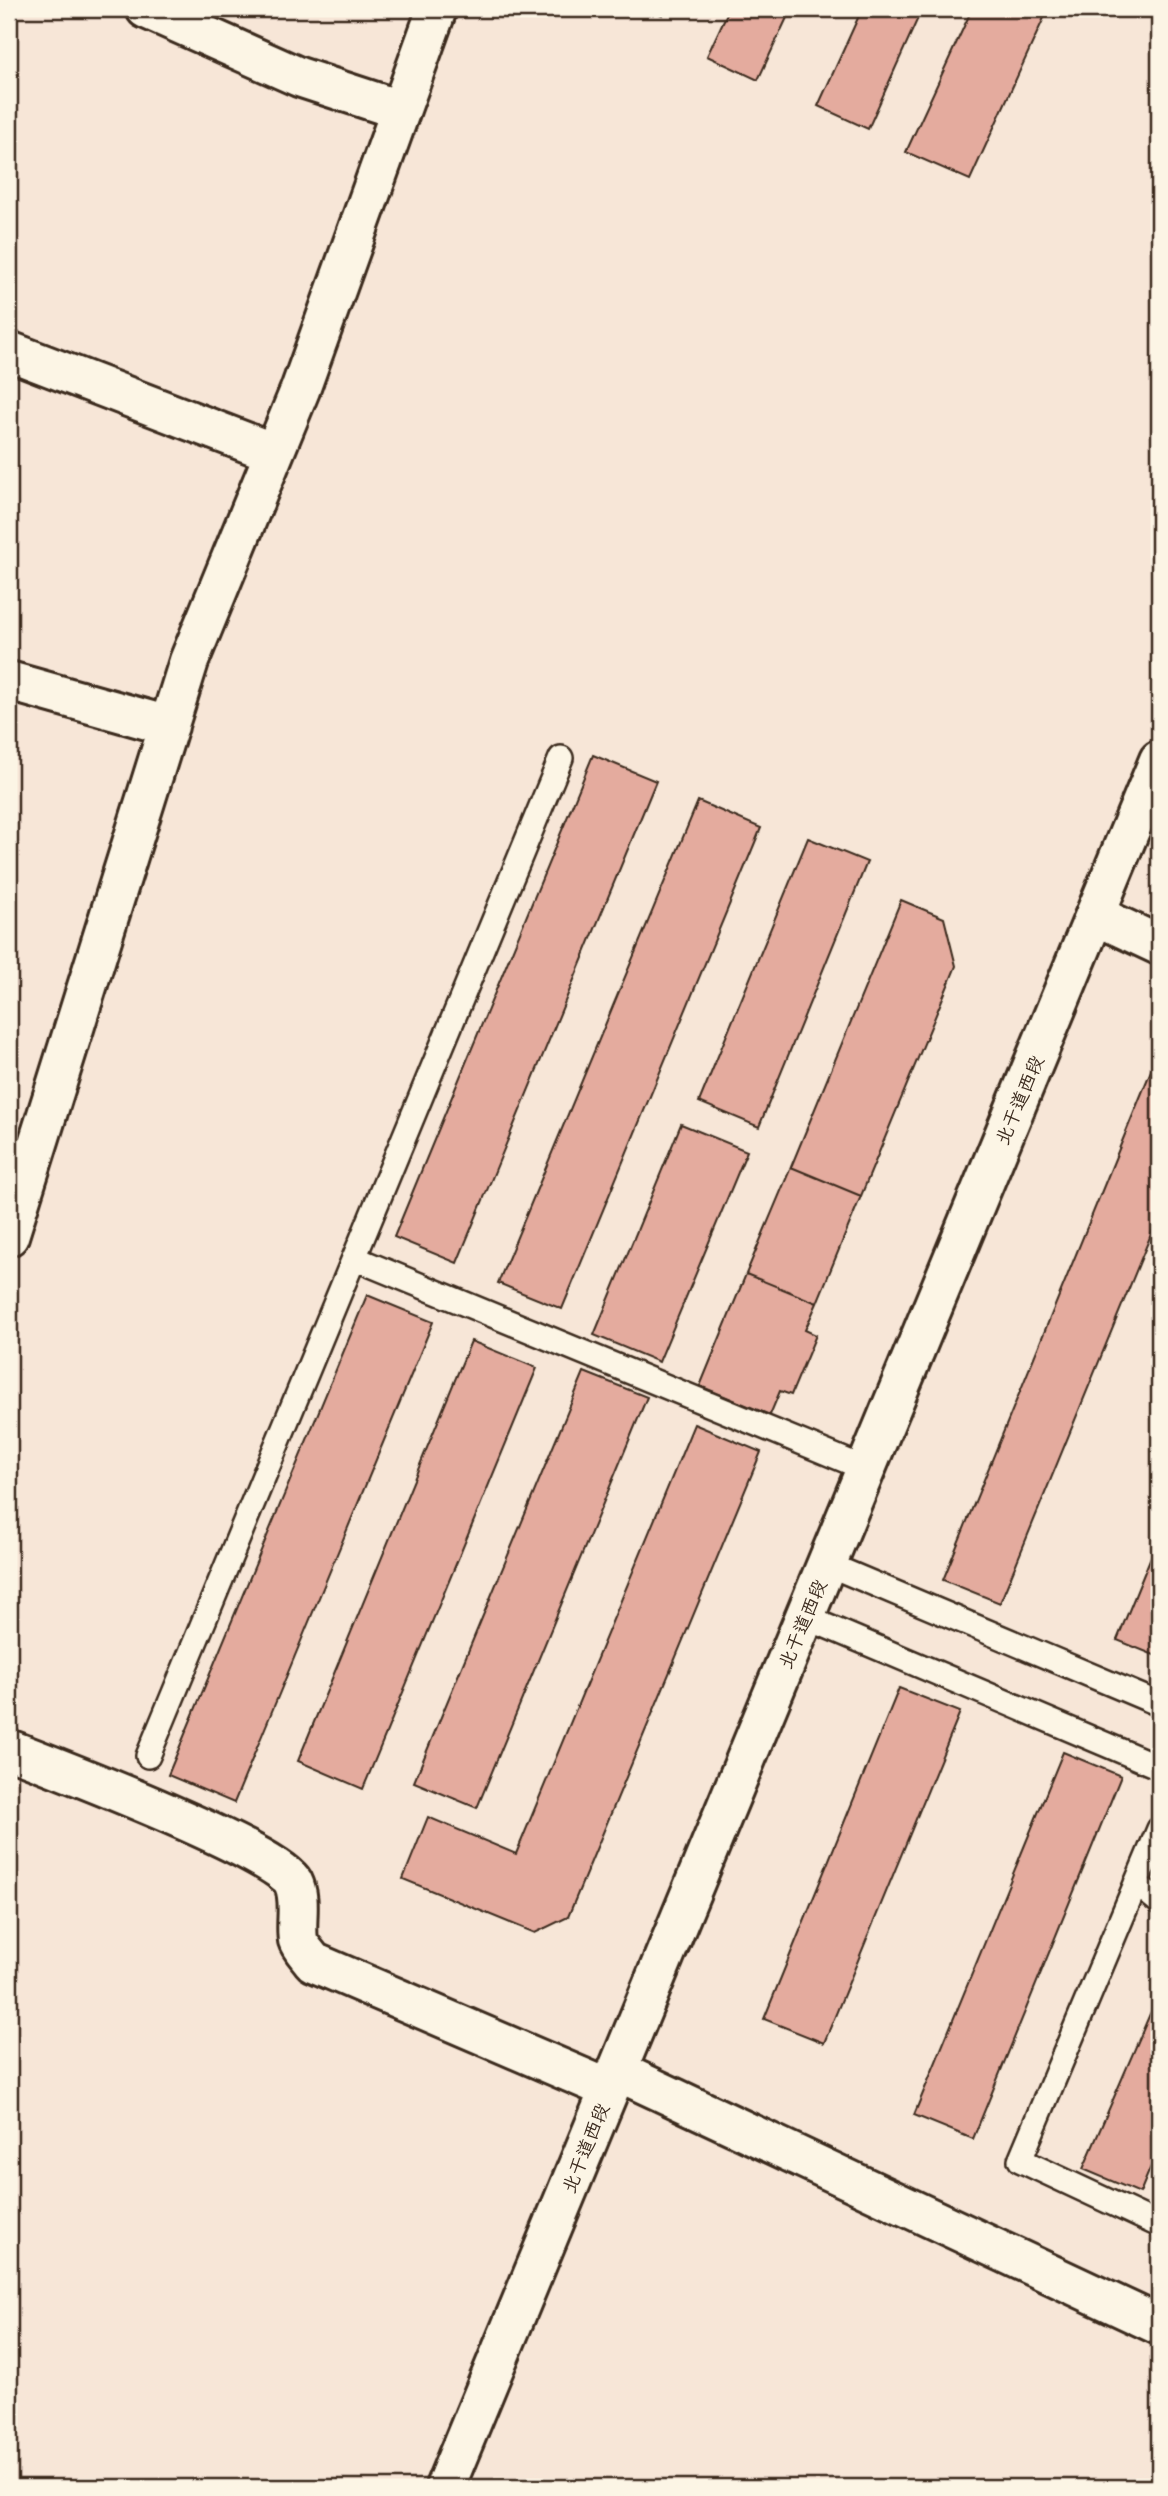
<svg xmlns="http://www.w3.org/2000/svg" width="1168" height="2496" viewBox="0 0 1168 2496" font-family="'Shantell Sans','LXGW WenKai TC',sans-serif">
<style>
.building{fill:#e4ab9e;stroke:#3b2a1e;stroke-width:2}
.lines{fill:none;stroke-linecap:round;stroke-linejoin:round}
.lane-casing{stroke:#3b2a1e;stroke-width:28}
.street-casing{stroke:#3b2a1e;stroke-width:44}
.secondary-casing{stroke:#3b2a1e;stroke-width:44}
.lane{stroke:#fcf5e5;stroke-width:23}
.street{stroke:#fcf5e5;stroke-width:38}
.secondary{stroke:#fcf5e5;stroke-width:38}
.labels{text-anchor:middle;stroke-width:5;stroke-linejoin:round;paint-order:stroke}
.street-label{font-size:19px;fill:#3b2a1e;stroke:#fcf5e5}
</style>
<rect width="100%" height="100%" fill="#f7e6d7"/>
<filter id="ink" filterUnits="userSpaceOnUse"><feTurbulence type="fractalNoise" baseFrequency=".0143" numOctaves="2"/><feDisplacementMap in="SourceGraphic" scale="14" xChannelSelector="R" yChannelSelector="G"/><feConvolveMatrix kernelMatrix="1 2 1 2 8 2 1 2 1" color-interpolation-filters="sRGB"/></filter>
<g filter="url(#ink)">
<!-- building -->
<path class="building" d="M 649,9 L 665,9 L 662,15 Z
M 729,9 L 791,9 L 758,80 L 707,56 Z
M 862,9 L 922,9 L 868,129 L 818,106 Z
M 972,9 L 1048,9 L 970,180 L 906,152 Z
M 593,755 L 656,781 L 457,1263 L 394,1237 Z
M 698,801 L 761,828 L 562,1309 L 498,1283 Z
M 808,838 L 867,862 L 759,1127 L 699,1102 Z
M 901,900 L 944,918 L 956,966 L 861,1196 L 791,1167 Z
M 1159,1051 L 1159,1215 L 1000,1603 L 943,1580 Z
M 681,1124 L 747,1151 L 659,1362 L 594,1335 Z
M 791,1167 L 861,1196 L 817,1303 L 746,1274 Z
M 746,1274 L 817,1303 L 805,1330 L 816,1335 L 791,1395 L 780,1391 L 770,1415 L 700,1386 Z
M 367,1295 L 433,1322 L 234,1803 L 168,1775 Z
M 471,1341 L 537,1368 L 363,1789 L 298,1761 Z
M 584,1372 L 647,1397 L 477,1808 L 414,1782 Z
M 694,1424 L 761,1452 L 568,1917 L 535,1933 L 403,1879 L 428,1817 L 516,1854 Z
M 1159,1537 L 1159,1657 L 1117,1640 Z
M 899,1688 L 960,1712 L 824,2043 L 764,2019 Z
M 1063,1752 L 1121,1776 L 973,2139 L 914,2115 Z
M 1159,1993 L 1159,2147 L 1140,2193 L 1083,2169 Z"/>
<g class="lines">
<!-- lane casing -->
<g class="lane-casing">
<path id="lane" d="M 354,1258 L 866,1469
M 827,1564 L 1159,1704
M 805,1617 L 1159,1767
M 148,1756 L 561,758
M 1159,1829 L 1020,2160 L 1159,2225
M 1136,1883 L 1159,1902"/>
</g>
<!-- street casing -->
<g class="street-casing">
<path id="street" d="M 146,9 L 299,77 L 400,110
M 9,351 L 274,453
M 9,681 L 169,726
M 1095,915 L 1159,945
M 9,1236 L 189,661 L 300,390 L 437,9
M 9,1749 C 53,1766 276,1851 293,1882 C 302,1900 295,1921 298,1940 C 300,1947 308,1955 313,1962 L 609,2089"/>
</g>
<!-- secondary casing -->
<g class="secondary-casing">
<path id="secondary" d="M 617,2071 L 1159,2325
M 445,2487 L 1159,760"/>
</g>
<!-- lane -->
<use href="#lane" class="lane"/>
<!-- street -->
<use href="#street" class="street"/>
<!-- secondary -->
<use href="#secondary" class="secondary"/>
</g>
</g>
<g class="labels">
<!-- street labels -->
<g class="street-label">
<text transform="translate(1019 1100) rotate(-67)" y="7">北干道西段</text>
<text transform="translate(802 1624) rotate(-67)" y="7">北干道西段</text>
<text transform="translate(585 2148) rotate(-68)" y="7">北干道西段</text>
</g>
</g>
<!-- margin -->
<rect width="1168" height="2496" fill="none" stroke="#fcf5e5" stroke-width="35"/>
<rect x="18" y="18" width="1133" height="2461" fill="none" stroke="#3b2a1e" stroke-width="2.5" filter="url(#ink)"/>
</svg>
